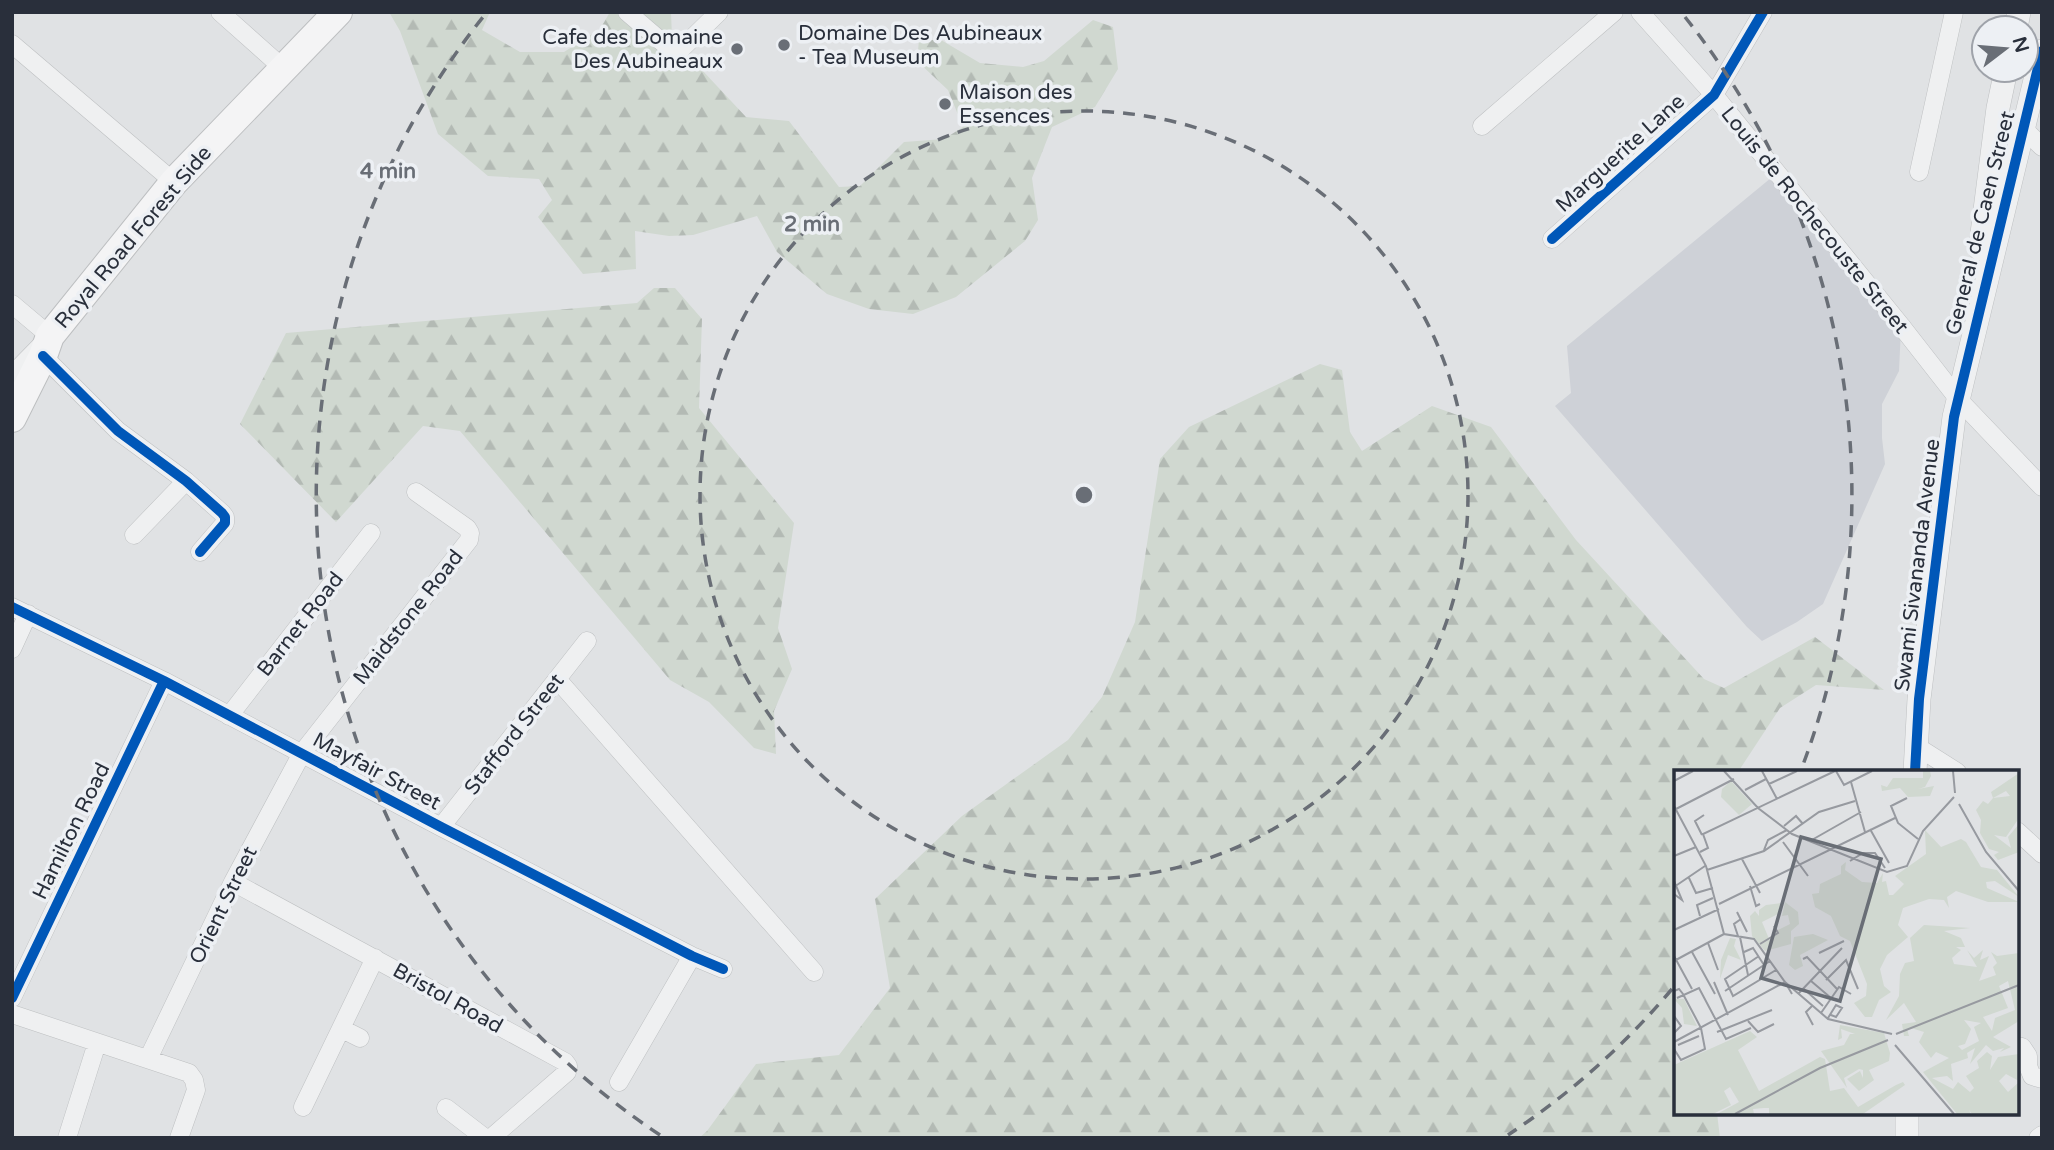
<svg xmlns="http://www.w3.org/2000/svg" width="2054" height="1150" viewBox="0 0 2054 1150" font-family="'Varela Round',sans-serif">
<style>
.built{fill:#ced1d7}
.forest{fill:url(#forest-firs)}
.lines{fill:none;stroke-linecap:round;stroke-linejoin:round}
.minor-casing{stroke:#bec0c2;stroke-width:19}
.tertiary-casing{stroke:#bec0c2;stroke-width:24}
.primary-casing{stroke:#bdbfc1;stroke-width:30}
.minor{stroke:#eff0f1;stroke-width:18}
.tertiary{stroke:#eff0f1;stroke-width:23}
.primary{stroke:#f4f4f5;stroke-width:28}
.cycleway-casing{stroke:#edf0f4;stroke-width:15}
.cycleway{stroke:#0057b8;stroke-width:10}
.ring{fill:none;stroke:#696e76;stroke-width:3.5;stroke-dasharray:12 9}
.poi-dot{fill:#696e76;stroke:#edf0f4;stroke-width:2.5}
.labels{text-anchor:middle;stroke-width:7;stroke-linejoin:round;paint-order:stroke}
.poi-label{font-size:21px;fill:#292f3b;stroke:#edf0f4;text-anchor:start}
.street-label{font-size:21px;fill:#292f3b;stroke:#edf0f4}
.inset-road{fill:none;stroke:#979aa0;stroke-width:2}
.view{fill:#696e76;fill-opacity:0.15;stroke:#696e76;stroke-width:3.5}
.inset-edge{fill:none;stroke:#292f3b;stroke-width:3.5}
.centre{fill:#696e76;stroke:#edf0f4;stroke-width:3.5}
.ring-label{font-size:21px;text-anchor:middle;font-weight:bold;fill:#696e76;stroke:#edf0f4;stroke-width:7;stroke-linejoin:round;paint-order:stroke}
</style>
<defs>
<pattern id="forest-firs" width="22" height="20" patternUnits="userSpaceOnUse" patternTransform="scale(1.75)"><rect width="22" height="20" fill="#d0d8d0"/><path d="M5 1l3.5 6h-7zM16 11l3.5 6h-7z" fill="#b3bab4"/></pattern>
</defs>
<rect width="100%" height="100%" fill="#e0e2e4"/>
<!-- built -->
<path class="built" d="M 1777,173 L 1901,328 L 1899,371 L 1882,404 L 1882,438 L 1885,464 L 1823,604 L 1797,622 L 1762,641 L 1747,627 L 1555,406 L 1571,393 L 1567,346 Z"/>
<!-- forest -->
<path class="forest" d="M 389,12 L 490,12 L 482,30 L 520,52 L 564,52 L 600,29 L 610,12 L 671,12 L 672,38 L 746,117 L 789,121 L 839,187 L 860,186 L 904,142 L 944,139 L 963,127 L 948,90 L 917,61 L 919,40 L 941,40 L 980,63 L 1023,67 L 1044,61 L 1093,20 L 1113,27 L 1118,69 L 1095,107 L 1052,127 L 1032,178 L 1038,220 L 1025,241 L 956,297 L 913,314 L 869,309 L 827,294 L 777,252 L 757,216 L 693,235 L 669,236 L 635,231 L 636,269 L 583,274 L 538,217 L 552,200 L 539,179 L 488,176 L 438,134 L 400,31 Z
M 654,288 L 675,288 L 702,319 L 699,408 L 794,523 L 778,628 L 792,669 L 774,711 L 776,754 L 754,748 L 709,702 L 670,680 L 460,431 L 423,426 L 336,522 L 240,424 L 286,333 L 637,303 Z
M 1320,364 L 1342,370 L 1350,432 L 1362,451 L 1432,406 L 1491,427 L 1576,540 L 1704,679 L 1724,688 L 1815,637 L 1884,690 L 1816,685 L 1780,708 L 1738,772 L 1676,772 L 1676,1113 L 1717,1113 L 1720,1138 L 699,1138 L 707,1131 L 756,1064 L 839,1055 L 890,988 L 875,899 L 962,816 L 1068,740 L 1102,697 L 1135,622 L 1160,459 L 1189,427 Z"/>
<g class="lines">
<!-- minor casing -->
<g class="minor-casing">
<path id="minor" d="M 220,12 L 284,69
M 627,12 L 676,54 L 719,12
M 1640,12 L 1714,95 L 1902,327 L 1959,400 L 2042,487
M 12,44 L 174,182
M 1482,126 L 1614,12
M 2023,128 L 2042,147
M 1919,172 L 1954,12
M 1552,239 L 1714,95 L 1763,12
M 12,304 L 50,336 L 12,375
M 43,356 L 118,431 L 186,481 L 222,513 L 225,517 L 225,523 L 200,552
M 134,535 L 186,481
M 12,607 L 164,681 L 441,827 L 692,956 L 723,969
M 12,649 L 28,614
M 557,679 L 814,972
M 229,716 L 371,533
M 1916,746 L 1957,772
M 441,827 L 587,641
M 2017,831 L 2042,854
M 233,882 L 565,1062 L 568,1066 L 567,1072 L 491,1138
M 12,998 L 164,681
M 12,1014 L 189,1073 L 194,1080 L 196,1090 L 179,1138
M 342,1029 L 360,1038
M 2017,1046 L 2022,1047 L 2028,1056 L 2028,1066 L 2032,1076 L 2042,1079
M 148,1059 L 233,882 L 302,753 L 469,540 L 470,533 L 467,528 L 416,492
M 619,1082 L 692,956
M 303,1107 L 375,958
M 446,1108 L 485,1138
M 67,1138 L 97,1043
M 2038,1138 L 2042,1135"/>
</g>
<!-- tertiary casing -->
<g class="tertiary-casing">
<path id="tertiary" d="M 2016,28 L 2019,12
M 1980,249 L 1998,108 L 2006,70
M 1915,772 L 1919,699 L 1954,417 L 2042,51
M 1907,1138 L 1907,1113"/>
</g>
<!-- primary casing -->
<g class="primary-casing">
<path id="primary" d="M 12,418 L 43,356 L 50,336 L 174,182 L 338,12"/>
</g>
<!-- minor -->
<use href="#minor" class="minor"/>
<!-- tertiary -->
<use href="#tertiary" class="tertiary"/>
<!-- primary -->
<use href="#primary" class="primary"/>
<!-- cycleway casing -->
<g class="cycleway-casing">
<path id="cycleway" d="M 1552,239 L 1714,95 L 1763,12
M 43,356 L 118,431 L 186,481 L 222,513 L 225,517 L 225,523 L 200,552
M 12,607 L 164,681 L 441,827 L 692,956 L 723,969
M 1915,772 L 1919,699 L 1954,417 L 2042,51
M 12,998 L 164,681"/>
</g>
<!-- cycleway -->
<use href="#cycleway" class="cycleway"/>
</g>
<!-- distance rings -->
<g class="ring">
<circle cx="1084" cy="495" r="384"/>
<path d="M1672 989A768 768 0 0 1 1508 1135M660 1135A768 768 0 0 1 483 17M1685 17A768 768 0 0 1 1801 770"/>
</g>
<!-- markers -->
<g class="poi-dot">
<circle cx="784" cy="45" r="7"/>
<circle cx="737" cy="49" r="7"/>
<circle cx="945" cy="104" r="7"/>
</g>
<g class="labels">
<!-- poi labels -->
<g class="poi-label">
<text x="798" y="40">Domaine Des Aubineaux<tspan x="798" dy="24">- Tea Museum</tspan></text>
<text x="723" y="44" text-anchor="end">Cafe des Domaine<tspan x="723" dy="24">Des Aubineaux</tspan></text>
<text x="959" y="99">Maison des<tspan x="959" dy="24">Essences</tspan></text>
</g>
<!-- street labels -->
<g class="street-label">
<text transform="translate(1620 153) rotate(-42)" y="7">Marguerite Lane</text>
<text transform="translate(1815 220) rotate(51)" y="7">Louis de Rochecouste Street</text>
<text transform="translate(1980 223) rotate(-76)" y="7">General de Caen Street</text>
<text transform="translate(133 237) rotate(-50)" y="7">Royal Road Forest Side</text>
<text transform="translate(1917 565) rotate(-83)" y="7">Swami Sivananda Avenue</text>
<text transform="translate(408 617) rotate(-52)" y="7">Maidstone Road</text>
<text transform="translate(300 624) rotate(-52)" y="7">Barnet Road</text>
<text transform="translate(514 734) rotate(-52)" y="7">Stafford Street</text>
<text transform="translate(377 771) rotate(28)" y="7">Mayfair Street</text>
<text transform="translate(71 831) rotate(-64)" y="7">Hamilton Road</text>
<text transform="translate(223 905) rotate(-64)" y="7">Orient Street</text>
<text transform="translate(448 998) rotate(29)" y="7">Bristol Road</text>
</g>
</g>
<!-- overview -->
<g transform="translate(1674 770)">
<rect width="345" height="345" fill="#e0e2e4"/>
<path d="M 57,11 L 78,34 L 65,45 L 47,27 L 48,19 Z" fill="#d0d8d0"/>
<path d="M 249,1 L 256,1 L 257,6 L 251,17 L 244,19 L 260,16 L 256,26 L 234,27 L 226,18 L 208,21 L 207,15 L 213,17 L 219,8 L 249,8 ZM 345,3 L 345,48 L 332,67 L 320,65 L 337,78 L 334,67 L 345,54 L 345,82 L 324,90 L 320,85 L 325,82 L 315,79 L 306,63 L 307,50 L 302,40 L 309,31 L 314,34 L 319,28 L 336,26 L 332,21 L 319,28 L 317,22 ZM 251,60 L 267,77 L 287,69 L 292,72 L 307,97 L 323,100 L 345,127 L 321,111 L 312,112 L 313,118 L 345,132 L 314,132 L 282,121 L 273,127 L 275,138 L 270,130 L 255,129 L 229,138 L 224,155 L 234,167 L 213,185 L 206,199 L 210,216 L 217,222 L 205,230 L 198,247 L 191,247 L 180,233 L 192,226 L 193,214 L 176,171 L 166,166 L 157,146 L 141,137 L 138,124 L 145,123 L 146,114 L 167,104 L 167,96 L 172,92 L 171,100 L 188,112 L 203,113 L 209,103 L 208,112 L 212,111 L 215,125 L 219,125 L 230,114 L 221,106 L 252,84 ZM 111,132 L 124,142 L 125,154 L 117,161 L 117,174 L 91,181 L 78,166 L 76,146 L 81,141 L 85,146 L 85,140 L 92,135 L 107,133 L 106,143 L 88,152 L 98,176 L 98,163 L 116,154 L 114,145 L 108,146 ZM 250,155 L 296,158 L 270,161 L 287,168 L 291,177 L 282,177 L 287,180 L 278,188 L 280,194 L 303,197 L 293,180 L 300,188 L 309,180 L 306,190 L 315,186 L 305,211 L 322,205 L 319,197 L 323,193 L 317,182 L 323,186 L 345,183 L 345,251 L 319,267 L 337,277 L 326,282 L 330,278 L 319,281 L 312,275 L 296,294 L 301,278 L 293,283 L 294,288 L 277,294 L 279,311 L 273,306 L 258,308 L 279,319 L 284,312 L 296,322 L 300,318 L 292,306 L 305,298 L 303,291 L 313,282 L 318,286 L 316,300 L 324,287 L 345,284 L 345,311 L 332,304 L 325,311 L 334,322 L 345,312 L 345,344 L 298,344 L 295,340 L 297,344 L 283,344 L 249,302 L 275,288 L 262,282 L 257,288 L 245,272 L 250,262 L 237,258 L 233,259 L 235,266 L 230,266 L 228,254 L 242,252 L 230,233 L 212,250 L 225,226 L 226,204 L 231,193 L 240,191 L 236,168 ZM 334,211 L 341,240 L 321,248 L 318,261 L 309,247 L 334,238 L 325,216 ZM 290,250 L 307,253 L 300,257 L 305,271 L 288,280 L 284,276 L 291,274 L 297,259 ZM 139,164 L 154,170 L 126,185 L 129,196 L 121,200 L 115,195 L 120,167 ZM 56,168 L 62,169 L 60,176 L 67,190 L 54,185 L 46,209 L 47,190 ZM 0,229 L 10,229 L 23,256 L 10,254 L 8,238 ZM 166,255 L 210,263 L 216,283 L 215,291 L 195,300 L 200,310 L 185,321 L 173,309 L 186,301 L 189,308 L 189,300 L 185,299 L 170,308 L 173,318 L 147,281 L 170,275 L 176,264 L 181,264 L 167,259 L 168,268 L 164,270 ZM 76,261 L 83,267 L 64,280 L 85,321 L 146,287 L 151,289 L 156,321 L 170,318 L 184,337 L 222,315 L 229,312 L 231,315 L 189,344 L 95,344 L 95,338 L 90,338 L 79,339 L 80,344 L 43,344 L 65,332 L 56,317 L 50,321 L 57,335 L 39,344 L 0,344 L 0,295 Z" fill="#d0d8d0" fill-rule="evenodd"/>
<path class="inset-road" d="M 50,1 L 84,38 L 118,64 L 213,102 L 233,96 L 249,61 L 280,27M 88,1 L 103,29M 162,1 L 170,15 L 198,1M 279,1 L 281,23M 0,11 L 19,1M 177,12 L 191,62M 95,14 L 123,1M 71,20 L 92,9M 233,28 L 217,36 L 224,53 L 244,69M 285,34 L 312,82 L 345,121M 0,36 L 32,96 L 50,164 L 80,169 L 111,212 L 154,249 L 218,264M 2,39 L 60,9M 110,56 L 122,46 L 129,54M 196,59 L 215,93M 28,65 L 21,51 L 30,45M 136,71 L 187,42M 109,72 L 134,106M 90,80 L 94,70 L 113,60M 26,82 L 34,78 L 29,64 L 161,1M 0,86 L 22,77M 68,89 L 86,123M 176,91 L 189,83 L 201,83 L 211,98M 33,100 L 90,81 L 145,42 L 181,31M 15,108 L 22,123 L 39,118M 0,111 L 8,130 L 0,124M 76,116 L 82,136 L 86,134M 0,117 L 31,96M 45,134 L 221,48M 63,142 L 73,162M 26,146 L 23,135 L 39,128M 0,160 L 45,139M 64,166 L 60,154 L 67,149M 66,167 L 74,205M 34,173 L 44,200M 86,174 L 104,163 L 100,156M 18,182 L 41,224M 70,182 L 79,178 L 90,195M 145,183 L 170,171M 0,186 L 18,219M 85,186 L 51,209 L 59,226 L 102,200M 129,189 L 133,187 L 163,219M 0,191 L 50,164M 152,210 L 172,190 L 184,219M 137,211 L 157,228M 40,212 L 54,245M 130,219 L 149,236M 0,221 L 5,219 L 9,224 L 27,258 L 31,279 L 7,290 L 0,279M 51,221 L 96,191M 125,223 L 168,178M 3,228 L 25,218 L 52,269 L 77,258M 138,236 L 132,242 L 139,255M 147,243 L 165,217 L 177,224M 0,246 L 7,256 L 0,263M 154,248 L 162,235 L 168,238 L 162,247 L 157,245M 74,251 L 84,262 L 100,254M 43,262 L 98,240M 222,264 L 345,215M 0,272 L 111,212 L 118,224M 4,275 L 25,266M 221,275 L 280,344M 61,344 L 146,298 L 214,270"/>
<path class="view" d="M 127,67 L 207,89 L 166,231 L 87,208 Z"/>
<rect width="345" height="345" class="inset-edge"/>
</g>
<circle cx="1084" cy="495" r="10" class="centre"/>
<g class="ring-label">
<text x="388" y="178">4 min</text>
<text x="812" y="231">2 min</text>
</g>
<!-- border -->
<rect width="2054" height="1150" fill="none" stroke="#292f3b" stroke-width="28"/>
<!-- north arrow -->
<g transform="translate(2005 49) rotate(74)"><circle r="33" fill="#edf0f4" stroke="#9fa3aa" stroke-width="2"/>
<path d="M0-5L12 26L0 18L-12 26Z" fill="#696e76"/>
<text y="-10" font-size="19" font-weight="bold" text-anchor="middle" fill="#292f3b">N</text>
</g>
</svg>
